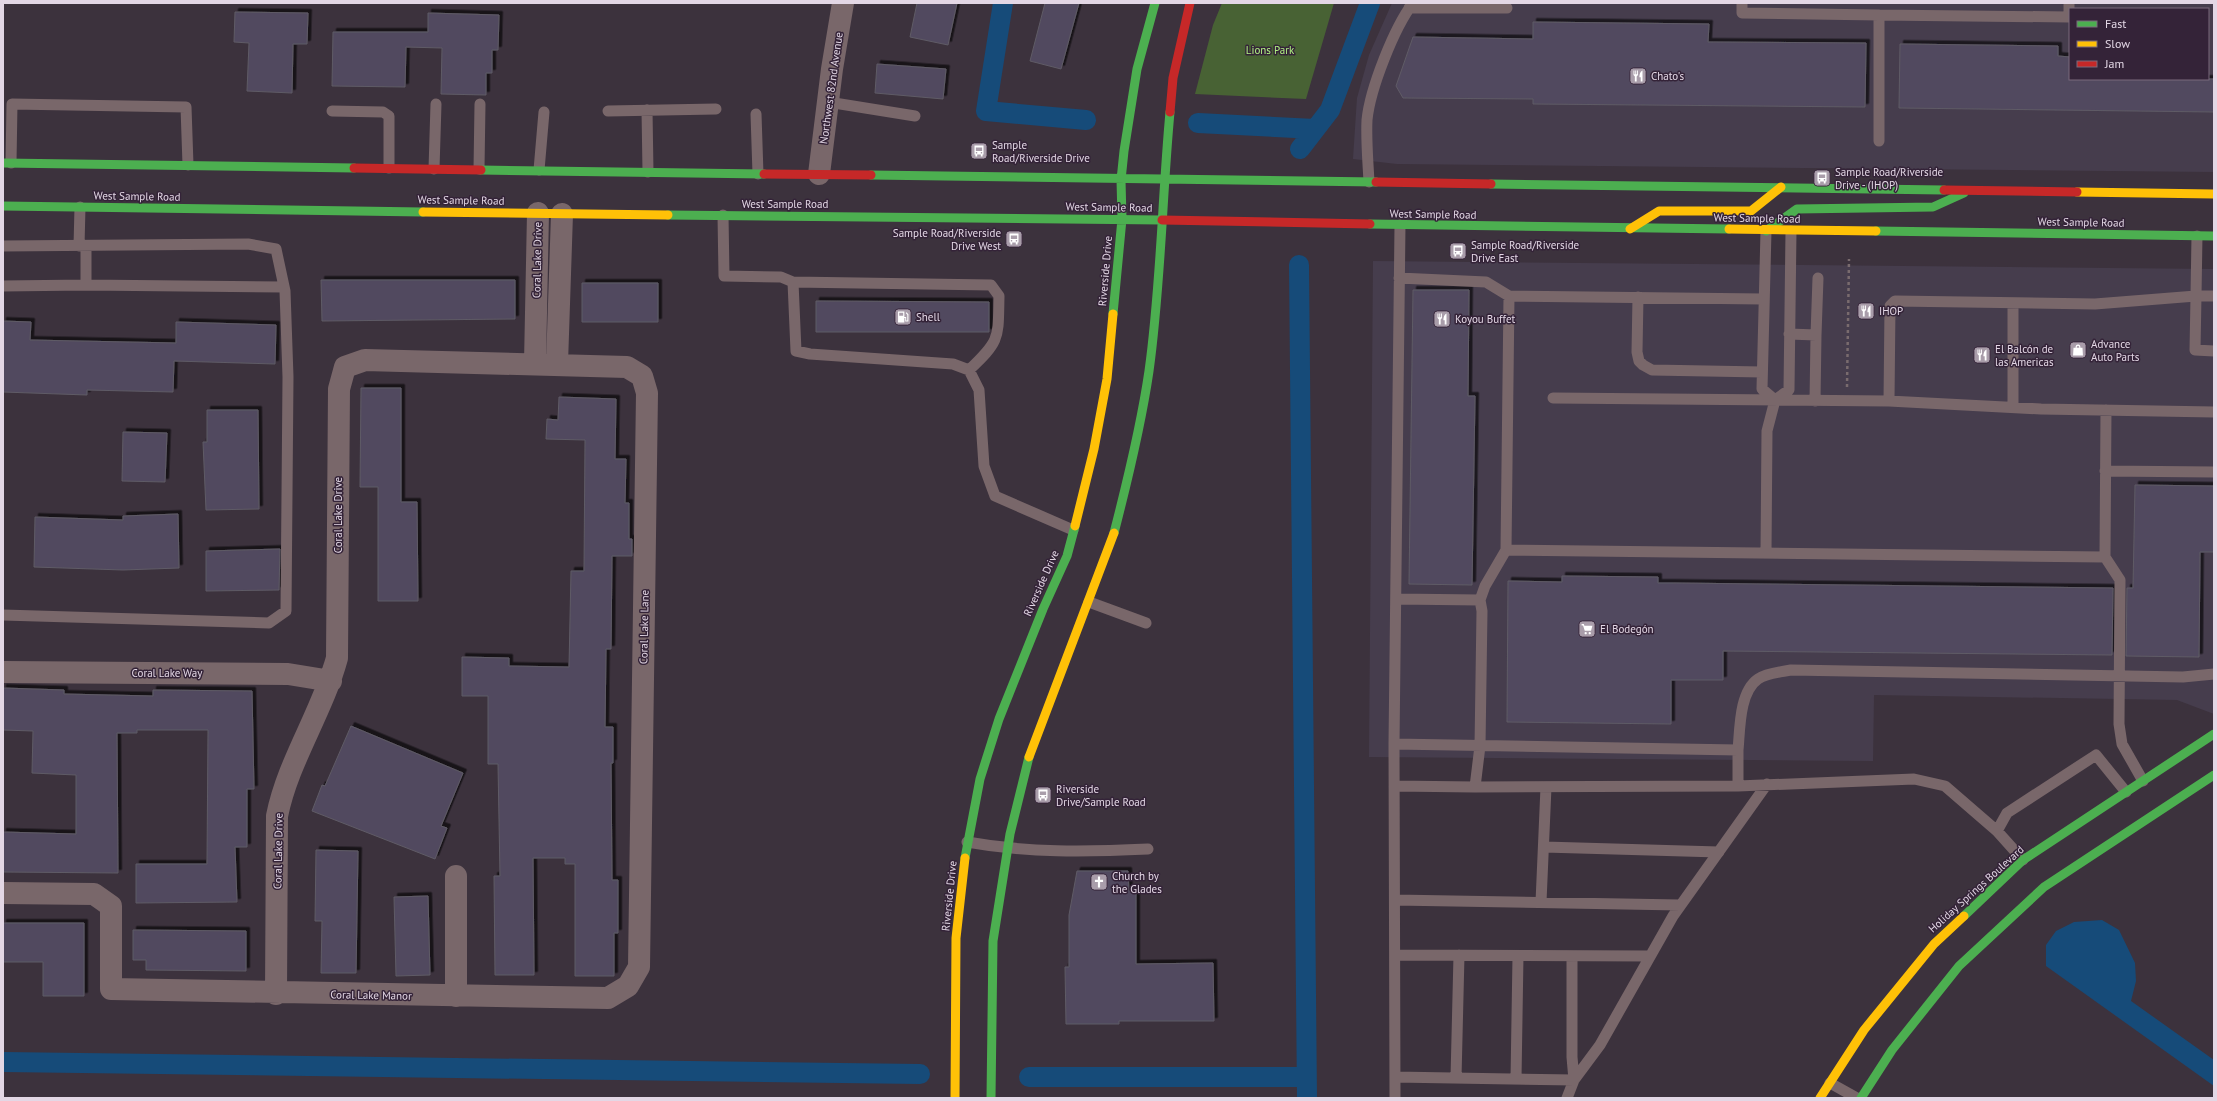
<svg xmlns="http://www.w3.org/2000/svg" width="2217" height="1101" viewBox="0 0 2217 1101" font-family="'PT Sans',sans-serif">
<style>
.commercial{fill:#463d4d;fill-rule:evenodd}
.green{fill:#486234}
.water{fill:#164b79}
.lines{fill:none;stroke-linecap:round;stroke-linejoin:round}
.canal{stroke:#164b79;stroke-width:20}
.building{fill:#514a5e;stroke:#5f5b66;filter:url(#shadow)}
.path{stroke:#796b6e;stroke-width:2.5;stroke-dasharray:3 3;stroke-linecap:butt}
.lane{stroke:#79676a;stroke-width:11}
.street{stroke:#79676a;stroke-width:22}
.fast{stroke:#4caf50;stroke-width:9}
.slow{stroke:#ffc107;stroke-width:9}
.jam{stroke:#c62828;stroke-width:9}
.labels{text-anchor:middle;stroke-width:3;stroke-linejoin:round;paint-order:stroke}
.park-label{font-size:11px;fill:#b1f283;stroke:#342338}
.poi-label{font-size:11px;fill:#e3d7e5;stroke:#342338;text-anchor:start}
.street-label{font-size:11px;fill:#e3d7e5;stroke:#342338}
</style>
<defs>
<filter id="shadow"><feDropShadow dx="3.5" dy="-3.5" stdDeviation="0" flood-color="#0009"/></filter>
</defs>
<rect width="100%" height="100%" fill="#3c323d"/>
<!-- commercial -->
<path class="commercial" d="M 1392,3 L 2214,3 L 2214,172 L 1397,164 L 1353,159 L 1357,98 L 1369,55 ZM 2070,9 L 2208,9 L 2208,79 L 2070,79 Z
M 1373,261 L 2214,269 L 2214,714 L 2177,700 L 1874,695 L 1873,761 L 1369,757 Z"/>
<!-- green -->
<path class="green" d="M 1222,3 L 1334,3 L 1306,99 L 1195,94 L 1213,25 Z"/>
<!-- water -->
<path class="water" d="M 2102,920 L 2119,930 L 2135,963 L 2136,981 L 2131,1001 L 2214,1060 L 2214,1086 L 2046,966 L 2046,945 L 2056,931 L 2074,922 Z"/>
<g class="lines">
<!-- canal -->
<path class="canal" d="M 1003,3 L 986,111 L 1086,120
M 1198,123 L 1315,129
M 1300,149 L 1330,110 L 1370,3
M 1299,265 L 1307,1098
M 3,1062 L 920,1074
M 1029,1077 L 1306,1077"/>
</g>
<!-- building -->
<path class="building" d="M 917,3 L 957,3 L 948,45 L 910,37 Z
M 1045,3 L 1079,3 L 1061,69 L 1030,61 Z
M 235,12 L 308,13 L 307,44 L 293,44 L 292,93 L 247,91 L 249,43 L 234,42 Z
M 428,13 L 499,15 L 498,50 L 492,50 L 492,73 L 486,73 L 486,95 L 441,94 L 442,48 L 406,47 L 405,87 L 332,86 L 333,32 L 428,32 Z
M 1533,22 L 1709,24 L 1708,42 L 1866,43 L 1865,107 L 1533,104 L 1533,99 L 1403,98 L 1396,86 L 1413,37 L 1533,39 Z
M 1900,44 L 2058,46 L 2058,56 L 2070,57 L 2070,79 L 2214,79 L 2214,112 L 1899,108 Z
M 877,64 L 946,69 L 943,99 L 875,93 Z
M 321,280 L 515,280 L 515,319 L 322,321 Z
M 582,283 L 658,283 L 658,322 L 582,322 Z
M 1413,290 L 1469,290 L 1468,396 L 1475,396 L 1472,585 L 1409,584 Z
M 816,301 L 989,302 L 989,332 L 816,332 Z
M 3,321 L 31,322 L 30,340 L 176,343 L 176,322 L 276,325 L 275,364 L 174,361 L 173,392 L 87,390 L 87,395 L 3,392 Z
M 361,388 L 401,388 L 401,502 L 417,502 L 418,601 L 378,601 L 378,487 L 360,487 Z
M 559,397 L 616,399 L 615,459 L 626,459 L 625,503 L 629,503 L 629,539 L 632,539 L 632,556 L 612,556 L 611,649 L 606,649 L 605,727 L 613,727 L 613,763 L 611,763 L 612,880 L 618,880 L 618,933 L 614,933 L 614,976 L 575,976 L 575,864 L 565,864 L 565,858 L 533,858 L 534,975 L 495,975 L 494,876 L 500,876 L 498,764 L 488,764 L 488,696 L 462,696 L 462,657 L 509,658 L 509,666 L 569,667 L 571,571 L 584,571 L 585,440 L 546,439 L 547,419 L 558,420 Z
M 207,410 L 258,410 L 259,509 L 206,510 L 203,442 L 207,442 Z
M 123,432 L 167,433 L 165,482 L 122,481 Z
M 2135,485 L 2214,486 L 2214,552 L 2200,552 L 2199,657 L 2126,656 L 2127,588 L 2133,588 Z
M 178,514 L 179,568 L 123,570 L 34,567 L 35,517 L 123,520 L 123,516 Z
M 280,549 L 279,590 L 206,591 L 206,551 Z
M 1562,576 L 1658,577 L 1658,583 L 1673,583 L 2113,588 L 2112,655 L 1723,651 L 1723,680 L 1671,680 L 1671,724 L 1507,722 L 1508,581 L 1562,582 Z
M 3,688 L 64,690 L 64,694 L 153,696 L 153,690 L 252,691 L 254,789 L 247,789 L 247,847 L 235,847 L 237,902 L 136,903 L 136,864 L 207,864 L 208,730 L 137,730 L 137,733 L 117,733 L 118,873 L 3,872 L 3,832 L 76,834 L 76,775 L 32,773 L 33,731 L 3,730 Z
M 351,726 L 463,773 L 441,826 L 447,828 L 435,859 L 312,811 L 322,785 L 325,786 Z
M 316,850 L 358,851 L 356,973 L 321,973 L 322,921 L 315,921 Z
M 1077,871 L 1128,871 L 1129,891 L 1136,891 L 1136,964 L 1213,963 L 1214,1021 L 1119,1021 L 1119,1024 L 1066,1024 L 1065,967 L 1069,967 L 1069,915 Z
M 428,896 L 430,975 L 396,976 L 394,897 Z
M 3,923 L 84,923 L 84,996 L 43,996 L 43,962 L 3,962 Z
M 133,930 L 246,931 L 246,971 L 146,970 L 146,960 L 133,960 Z"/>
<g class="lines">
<!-- path -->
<path class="path" d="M 1847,387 L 1849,259"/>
<!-- lane -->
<path class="lane" d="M 1742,3 L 1742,13 L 1879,15
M 1409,8 L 1507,8
M 828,102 L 915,116
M 647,110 L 648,172
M 332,111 L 383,112 L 389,116 L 389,168
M 608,111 L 716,109
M 756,114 L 758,174
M 1879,141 L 1879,15 L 2069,17 L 2069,3
M 11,163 L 12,104 L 186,107 L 188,165
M 434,169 L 436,104
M 479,169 L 480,104
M 539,170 L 544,112
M 1369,182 C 1368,162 1366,140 1367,120 C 1370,89 1394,28 1413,3
M 723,215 L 724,276 L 781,277 L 793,282 L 796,351 L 810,354 L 953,364 L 969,370 L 979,390 L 984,466 L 995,496 L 1073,530
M 1400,225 L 1394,744 L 1738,750 C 1740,730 1739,692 1758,679 C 1767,673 1781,672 1791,670 L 2183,677 L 2214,674
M 1766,231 L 1762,389 L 1775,400
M 3,246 L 248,244 L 276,249 L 285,291 L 288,377 L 286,611 L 269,623 L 3,615
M 79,246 L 80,207
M 1399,278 L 1486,282 L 1509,296
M 793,282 L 991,285 L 999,296 C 998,338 1001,340 969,370
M 86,285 L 284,287
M 3,286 L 86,285 L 86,246
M 2214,296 L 2196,296 L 2195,350 L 2214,351
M 1638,297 L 1637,352 L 1639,361 L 1643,365 L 1652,370 L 1762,372
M 1763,299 L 1509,296 L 1506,550 L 2105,557 L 2106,410
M 1789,334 L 1816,335 L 1815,401
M 1816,335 L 1818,278
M 1553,398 L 1889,401 L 2041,409 L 2214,412
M 1889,401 L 1890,306 L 1895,301 L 2095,304 L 2196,296 L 2197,236
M 2013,406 L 2013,303
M 2105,471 L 2214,472
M 1766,553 L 1767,431 L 1775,400 L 1789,390 L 1791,231
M 2105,557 L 2120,580 L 2119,724 L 2122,744 L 2143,781
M 1396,599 L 1480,600 L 1485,586 L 1506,550
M 1089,602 L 1146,623
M 1394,744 L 1395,1098
M 1738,750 L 1738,786 L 1914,779 L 1945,786 L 1997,831 L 2023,860
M 1394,786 L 1475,787 L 1480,746 L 1482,611 L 1480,600
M 1475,787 L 1738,786
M 1997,831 L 2007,813 L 2096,755 L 2126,792
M 967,842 C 1028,853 1086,852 1148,849
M 1544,847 L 1719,852
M 1395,900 L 1680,905
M 1541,902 L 1546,787
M 1395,955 L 1650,956
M 1395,1077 L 1574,1080 L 1572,1057 L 1572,956
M 1456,1078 L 1459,955
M 1516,1079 L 1518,956
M 1830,1083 L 1857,1098
M 1567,1098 L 1574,1080 L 1600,1045 L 1673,916 L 1767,784"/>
<!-- street -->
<path class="street" d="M 819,174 L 832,69 L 843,3
M 535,363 L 538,213
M 557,364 L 562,214
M 3,672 L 288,674 L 331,681
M 456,876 L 456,996
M 3,893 L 94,894 L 111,906 L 111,989 L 608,998 L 628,986 L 639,967 L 647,393 L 642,376 L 627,367 L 365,360 L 345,367 L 339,389 L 337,658 C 322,713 288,761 277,816 L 276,994"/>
<!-- fast -->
<path class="fast" d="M 3,163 L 354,168
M 481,170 L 764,174
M 871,175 L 1376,182
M 1491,184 L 1944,190
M 3,206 L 423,212
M 668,215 L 1162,220
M 1370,224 L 1729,229
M 1766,231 L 1797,209 L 1933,207 L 1964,193
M 1876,231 L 2214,236
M 1113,314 L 1122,219 L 1121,180 L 1124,151 L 1137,69 L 1155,3
M 1114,533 C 1128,479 1141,426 1149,371 C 1161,285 1162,198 1170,112
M 965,858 L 980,779 L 999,719 L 1043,609 L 1067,556 L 1075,526
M 1964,916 L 2023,860 L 2214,734
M 991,1098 L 993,941 L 1010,834 L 1029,757
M 1861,1098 L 1892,1050 L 1959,966 L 2044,887 L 2214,775"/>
<!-- slow -->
<path class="slow" d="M 2077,192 L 2214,194
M 423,212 L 668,215
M 1630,229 L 1659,211 L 1751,211 L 1781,187
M 1729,229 L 1876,231
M 1075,526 L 1094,449 L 1107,379 L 1113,314
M 1029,757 L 1114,533
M 955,1098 L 956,938 L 965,858
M 1820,1098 L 1864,1030 L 1934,944 L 1964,916"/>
<!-- jam -->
<path class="jam" d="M 1170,112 L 1173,78 L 1190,3
M 354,168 L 481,170
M 764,174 L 871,175
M 1376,182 L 1491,184
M 1944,190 L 2077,192
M 1162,220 L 1370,224"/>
</g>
<!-- icons -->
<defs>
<g id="restaurant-square" transform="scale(0.9)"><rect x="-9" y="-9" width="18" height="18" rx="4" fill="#a99daa" stroke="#342338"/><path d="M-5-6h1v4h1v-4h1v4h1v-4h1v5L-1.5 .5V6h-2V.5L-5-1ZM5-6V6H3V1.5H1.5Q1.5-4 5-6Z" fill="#fff"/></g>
<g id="bus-square" transform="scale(0.9)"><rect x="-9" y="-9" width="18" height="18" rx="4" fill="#a99daa" stroke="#342338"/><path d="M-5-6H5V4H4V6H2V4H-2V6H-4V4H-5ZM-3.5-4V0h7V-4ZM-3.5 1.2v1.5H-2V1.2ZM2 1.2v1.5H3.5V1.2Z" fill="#fff"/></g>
<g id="fuel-square" transform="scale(0.9)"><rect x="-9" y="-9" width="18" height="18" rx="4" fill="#a99daa" stroke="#342338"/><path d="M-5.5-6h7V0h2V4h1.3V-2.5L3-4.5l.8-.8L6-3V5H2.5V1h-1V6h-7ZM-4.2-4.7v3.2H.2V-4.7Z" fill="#fff"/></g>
<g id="shop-square" transform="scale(0.9)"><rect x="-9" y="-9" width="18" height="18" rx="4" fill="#a99daa" stroke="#342338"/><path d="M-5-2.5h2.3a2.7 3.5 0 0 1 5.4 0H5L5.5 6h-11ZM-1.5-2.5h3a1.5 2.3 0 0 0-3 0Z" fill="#fff"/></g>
<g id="supermarket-square" transform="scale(0.9)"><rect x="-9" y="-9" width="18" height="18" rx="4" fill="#a99daa" stroke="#342338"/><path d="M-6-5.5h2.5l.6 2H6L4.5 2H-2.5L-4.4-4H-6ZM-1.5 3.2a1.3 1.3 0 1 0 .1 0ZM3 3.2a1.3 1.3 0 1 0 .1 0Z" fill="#fff"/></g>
<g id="church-square" transform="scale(0.9)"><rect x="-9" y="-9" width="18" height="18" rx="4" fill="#a99daa" stroke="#342338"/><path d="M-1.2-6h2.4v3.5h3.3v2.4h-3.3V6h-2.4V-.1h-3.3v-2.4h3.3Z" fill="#fff"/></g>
</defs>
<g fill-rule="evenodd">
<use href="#restaurant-square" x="1638" y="76"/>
<use href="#bus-square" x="979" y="151"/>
<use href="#bus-square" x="1822" y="178"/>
<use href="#bus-square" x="1014" y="239"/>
<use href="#bus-square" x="1458" y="251"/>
<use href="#restaurant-square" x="1866" y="311"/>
<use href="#fuel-square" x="903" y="317"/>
<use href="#restaurant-square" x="1442" y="319"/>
<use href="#shop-square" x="2078" y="350"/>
<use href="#restaurant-square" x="1982" y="355"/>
<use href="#supermarket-square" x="1587" y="629"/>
<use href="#bus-square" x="1043" y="795"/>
<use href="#church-square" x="1099" y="882"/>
</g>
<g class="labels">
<!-- park labels -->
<g class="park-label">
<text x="1270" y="54">Lions Park</text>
</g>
<!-- poi labels -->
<g class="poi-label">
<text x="1651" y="80">Chato's</text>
<text x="992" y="149">Sample<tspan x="992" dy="13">Road/Riverside Drive</tspan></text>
<text x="1835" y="176">Sample Road/Riverside<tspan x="1835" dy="13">Drive - (IHOP)</tspan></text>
<text x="1001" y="237" text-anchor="end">Sample Road/Riverside<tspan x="1001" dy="13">Drive West</tspan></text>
<text x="1471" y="249">Sample Road/Riverside<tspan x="1471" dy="13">Drive East</tspan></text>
<text x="1879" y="315">IHOP</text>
<text x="916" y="321">Shell</text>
<text x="1455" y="323">Koyou Buffet</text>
<text x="2091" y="348">Advance<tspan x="2091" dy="13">Auto Parts</tspan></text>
<text x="1995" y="353">El Balcón de<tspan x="1995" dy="13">las Americas</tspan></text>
<text x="1600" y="633">El Bodegón</text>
<text x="1056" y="793">Riverside<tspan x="1056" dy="13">Drive/Sample Road</tspan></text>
<text x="1112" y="880">Church by<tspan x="1112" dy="13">the Glades</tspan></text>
</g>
<!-- street labels -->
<g class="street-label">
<text transform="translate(831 88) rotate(-82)" y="4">Northwest 82nd Avenue</text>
<text transform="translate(137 196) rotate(1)" y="4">West Sample Road</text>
<text transform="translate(461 200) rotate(1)" y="4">West Sample Road</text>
<text x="785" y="208">West Sample Road</text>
<text transform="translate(1109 207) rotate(1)" y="4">West Sample Road</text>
<text transform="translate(1433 214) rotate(1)" y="4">West Sample Road</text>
<text transform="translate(1757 218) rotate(1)" y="4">West Sample Road</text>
<text transform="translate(2081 222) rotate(1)" y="4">West Sample Road</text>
<text transform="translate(537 260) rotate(-89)" y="4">Coral Lake Drive</text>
<text transform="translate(1105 271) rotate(-85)" y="4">Riverside Drive</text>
<text transform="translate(338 515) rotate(-90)" y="4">Coral Lake Drive</text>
<text transform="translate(1041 583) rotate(-66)" y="4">Riverside Drive</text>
<text transform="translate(644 627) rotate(-89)" y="4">Coral Lake Lane</text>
<text x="167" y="677">Coral Lake Way</text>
<text transform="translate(278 851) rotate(-89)" y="4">Coral Lake Drive</text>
<text transform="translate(1976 889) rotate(-42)" y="4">Holiday Springs Boulevard</text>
<text transform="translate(949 896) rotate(-84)" y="4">Riverside Drive</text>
<text transform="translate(371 995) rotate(1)" y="4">Coral Lake Manor</text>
</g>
</g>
<!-- border -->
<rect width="2217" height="1101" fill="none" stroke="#e3d7e5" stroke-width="8"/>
<!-- legend -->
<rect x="2069" y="8" width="140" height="72" fill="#342338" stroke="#7a6b7d"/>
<rect x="2077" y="21" width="20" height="6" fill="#4caf50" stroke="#7a6b7d"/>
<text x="2105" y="28" font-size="12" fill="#e3d7e5">Fast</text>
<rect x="2077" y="41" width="20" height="6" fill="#ffc107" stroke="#7a6b7d"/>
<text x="2105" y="48" font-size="12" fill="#e3d7e5">Slow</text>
<rect x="2077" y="61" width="20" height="6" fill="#c62828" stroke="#7a6b7d"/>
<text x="2105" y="68" font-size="12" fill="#e3d7e5">Jam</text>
</svg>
